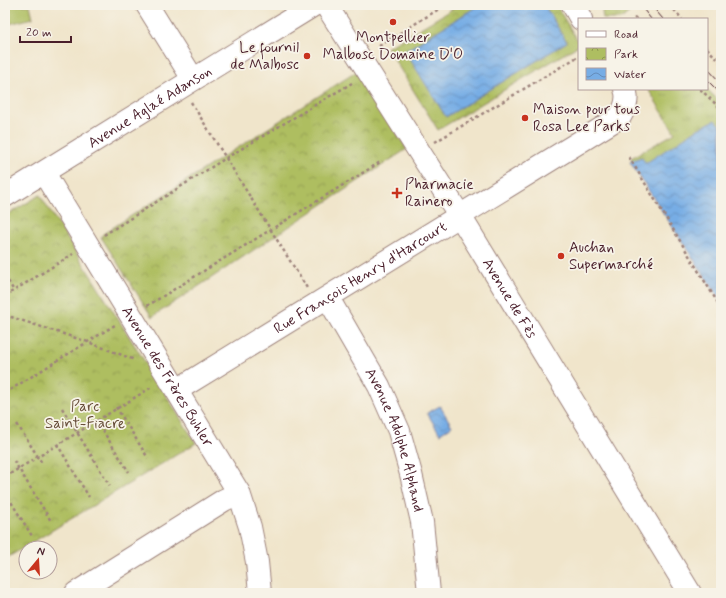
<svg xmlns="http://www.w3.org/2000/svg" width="726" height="598" viewBox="0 0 726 598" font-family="Mynerve,sans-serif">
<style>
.grass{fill:url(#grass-tufts);stroke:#7c6e46}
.park{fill:url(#park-crowns);stroke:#7c6e46}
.pitch{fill:#aebe61;stroke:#7c6e46}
.water{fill:url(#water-waves);stroke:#606688}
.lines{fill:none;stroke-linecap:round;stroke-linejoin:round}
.minor-casing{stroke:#9d827b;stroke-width:24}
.path{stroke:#9d827b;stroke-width:2.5;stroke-dasharray:3 3;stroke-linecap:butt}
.minor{stroke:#fff;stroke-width:22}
.tram{stroke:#4a1f2b;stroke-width:1}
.poi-dot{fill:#c8321e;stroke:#f7f3e8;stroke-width:1.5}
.labels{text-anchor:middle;stroke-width:3.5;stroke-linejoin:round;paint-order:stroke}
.poi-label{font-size:15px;fill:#4a1f2b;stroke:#f7f3e8;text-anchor:start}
.street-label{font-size:15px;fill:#4a1f2b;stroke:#f7f3e8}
.park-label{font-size:15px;fill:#684f3b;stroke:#f7f3e8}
</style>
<defs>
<pattern id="grass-tufts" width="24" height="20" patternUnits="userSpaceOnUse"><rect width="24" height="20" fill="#aebe61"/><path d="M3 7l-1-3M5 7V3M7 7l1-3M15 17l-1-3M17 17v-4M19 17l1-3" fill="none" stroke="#909a50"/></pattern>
<pattern id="park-crowns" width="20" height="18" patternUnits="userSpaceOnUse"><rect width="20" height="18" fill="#aebe61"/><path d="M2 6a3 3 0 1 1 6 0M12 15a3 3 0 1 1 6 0" fill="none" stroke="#909a50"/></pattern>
<pattern id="water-waves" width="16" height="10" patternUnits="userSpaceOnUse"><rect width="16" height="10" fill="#77ade5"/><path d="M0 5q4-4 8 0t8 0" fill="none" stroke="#648cba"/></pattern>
</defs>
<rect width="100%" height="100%" fill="#f7f3e8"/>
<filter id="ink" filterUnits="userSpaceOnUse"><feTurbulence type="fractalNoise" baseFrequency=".025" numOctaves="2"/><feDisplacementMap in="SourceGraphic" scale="8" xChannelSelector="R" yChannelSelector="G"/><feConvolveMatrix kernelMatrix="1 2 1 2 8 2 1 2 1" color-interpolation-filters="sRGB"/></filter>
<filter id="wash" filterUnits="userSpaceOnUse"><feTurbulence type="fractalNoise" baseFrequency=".012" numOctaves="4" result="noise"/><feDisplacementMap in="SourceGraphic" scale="16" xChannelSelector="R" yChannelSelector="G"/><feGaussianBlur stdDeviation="0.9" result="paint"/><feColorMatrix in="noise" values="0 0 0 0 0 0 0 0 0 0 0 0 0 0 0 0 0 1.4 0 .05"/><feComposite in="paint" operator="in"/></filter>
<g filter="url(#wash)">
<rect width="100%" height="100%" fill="#f0e5cb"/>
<!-- grass -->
<path class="grass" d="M 605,5 L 626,5 L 631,11 L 621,19 L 603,19 L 602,12 Z
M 648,89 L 707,89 L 721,103 L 721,300 L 631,158 L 675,133 Z"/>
<!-- park -->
<path class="park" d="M 459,5 L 556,5 L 579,43 L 579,45 L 438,130 L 387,48 Z
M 356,72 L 407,149 L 152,317 L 101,237 L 103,234 Z
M 40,195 L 196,443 L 5,559 L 5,216 Z"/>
<!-- pitch -->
<path class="pitch" d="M 5,5 L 30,5 L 33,18 L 5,25 Z"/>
<!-- water -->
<path class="water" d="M 479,5 L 544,5 L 567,42 L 446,117 L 405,51 Z
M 715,120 L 721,127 L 721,301 L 630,162 L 641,157 L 646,163 L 696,130 Z
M 440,406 L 452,426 L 440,434 L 427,413 Z"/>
</g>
<g filter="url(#ink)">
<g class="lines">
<!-- minor casing -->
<g class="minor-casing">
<g id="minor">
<path d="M 147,5 L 193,79"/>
<path id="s1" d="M 326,5 L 460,216 L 690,593"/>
<path d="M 573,5 L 581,19"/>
<path id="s2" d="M 44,173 L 239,493 L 250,527 L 257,562 L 260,593"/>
<path id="s3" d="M 5,196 L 314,5"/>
<path id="s4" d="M 328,298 L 379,386 L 399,431 L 411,474 L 422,522 L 429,593"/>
<path id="s5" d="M 177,390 L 620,117 C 625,108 629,99 625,89"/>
<path d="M 76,593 L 224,500 L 239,493"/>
</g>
</g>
<!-- path -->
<path class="path" d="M 670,5 L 682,19
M 634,19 L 637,17 L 638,19
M 379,46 L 439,9
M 707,48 L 721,63
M 700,89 L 721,109
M 191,102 L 307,288
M 435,142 L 579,56
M 629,157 L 721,308
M 104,235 L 226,158 L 352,83
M 5,276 L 14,291
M 5,296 L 73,254
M 147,306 L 382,161
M 5,315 L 88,342 L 135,360
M 5,393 L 115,325
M 116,407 L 148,458
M 62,408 L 110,486
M 96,420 L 129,472
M 17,424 L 42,463
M 57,444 L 89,497
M 14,461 L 51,521
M 5,477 L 152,387
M 5,492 L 32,536"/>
<!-- minor -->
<use href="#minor" class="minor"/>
<!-- tram -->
<path class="tram" d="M 640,5 L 651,19
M 651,5 L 663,19
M 707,68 L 721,83
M 707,80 L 721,94"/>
</g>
</g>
<!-- markers -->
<g class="poi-dot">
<circle cx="393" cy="22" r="4"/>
<circle cx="307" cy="56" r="4"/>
<circle cx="525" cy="118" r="4"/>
<path d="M395 187h4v4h4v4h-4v4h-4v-4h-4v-4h4z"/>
<circle cx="561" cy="256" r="4"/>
</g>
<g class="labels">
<!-- poi labels -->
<g class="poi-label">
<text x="393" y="42" text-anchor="middle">Montpellier<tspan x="393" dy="17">Malbosc Domaine D'O</tspan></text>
<text x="299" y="52" text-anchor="end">Le fournil<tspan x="299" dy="17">de Malbosc</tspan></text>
<text x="533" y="114">Maison pour tous<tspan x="533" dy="17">Rosa Lee Parks</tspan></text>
<text x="405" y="189">Pharmacie<tspan x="405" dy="17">Rainero</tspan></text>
<text x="569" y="252">Auchan<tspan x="569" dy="17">Supermarché</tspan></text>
</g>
<!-- street labels -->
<g class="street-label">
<text dy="5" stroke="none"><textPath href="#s3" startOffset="170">Avenue Aglaé Adanson</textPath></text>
<text dy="5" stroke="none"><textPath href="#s5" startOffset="215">Rue François Henry d'Harcourt</textPath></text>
<text dy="5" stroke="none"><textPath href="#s1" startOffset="346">Avenue de Fès</textPath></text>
<text dy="5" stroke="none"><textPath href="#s2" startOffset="238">Avenue des Frères Buhler</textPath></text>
<text dy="5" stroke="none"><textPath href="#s4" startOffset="158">Avenue Adolphe Alphand</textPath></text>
</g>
<!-- park labels -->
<g class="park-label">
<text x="85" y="411">Parc<tspan x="85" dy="17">Saint-Fiacre</tspan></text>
</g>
</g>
<!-- margin -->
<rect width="726" height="598" fill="none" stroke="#f7f3e8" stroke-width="20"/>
<!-- legend -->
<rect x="578" y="18" width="130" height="72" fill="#f7f3e8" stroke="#b29e9c"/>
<rect x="586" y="31" width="20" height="6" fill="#ffffff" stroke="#b29e9c"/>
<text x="614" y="38" font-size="12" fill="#4a1f2b">Road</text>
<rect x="586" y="48" width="20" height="12" fill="url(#park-crowns)" stroke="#b29e9c"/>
<text x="614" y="58" font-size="12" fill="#4a1f2b">Park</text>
<rect x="586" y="68" width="20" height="12" fill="url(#water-waves)" stroke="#b29e9c"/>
<text x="614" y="78" font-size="12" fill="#4a1f2b">Water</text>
<!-- north arrow -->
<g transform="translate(38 560) rotate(18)"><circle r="19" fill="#f7f3e8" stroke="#b29e9c"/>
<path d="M0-3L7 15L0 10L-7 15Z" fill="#c8321e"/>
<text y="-6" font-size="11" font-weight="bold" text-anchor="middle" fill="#4a1f2b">N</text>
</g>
<!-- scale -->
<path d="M20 36v6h51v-6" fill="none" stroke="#4a1f2b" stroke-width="2"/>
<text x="26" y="36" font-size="12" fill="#4a1f2b" stroke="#f7f3e8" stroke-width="3" paint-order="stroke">20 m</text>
</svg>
